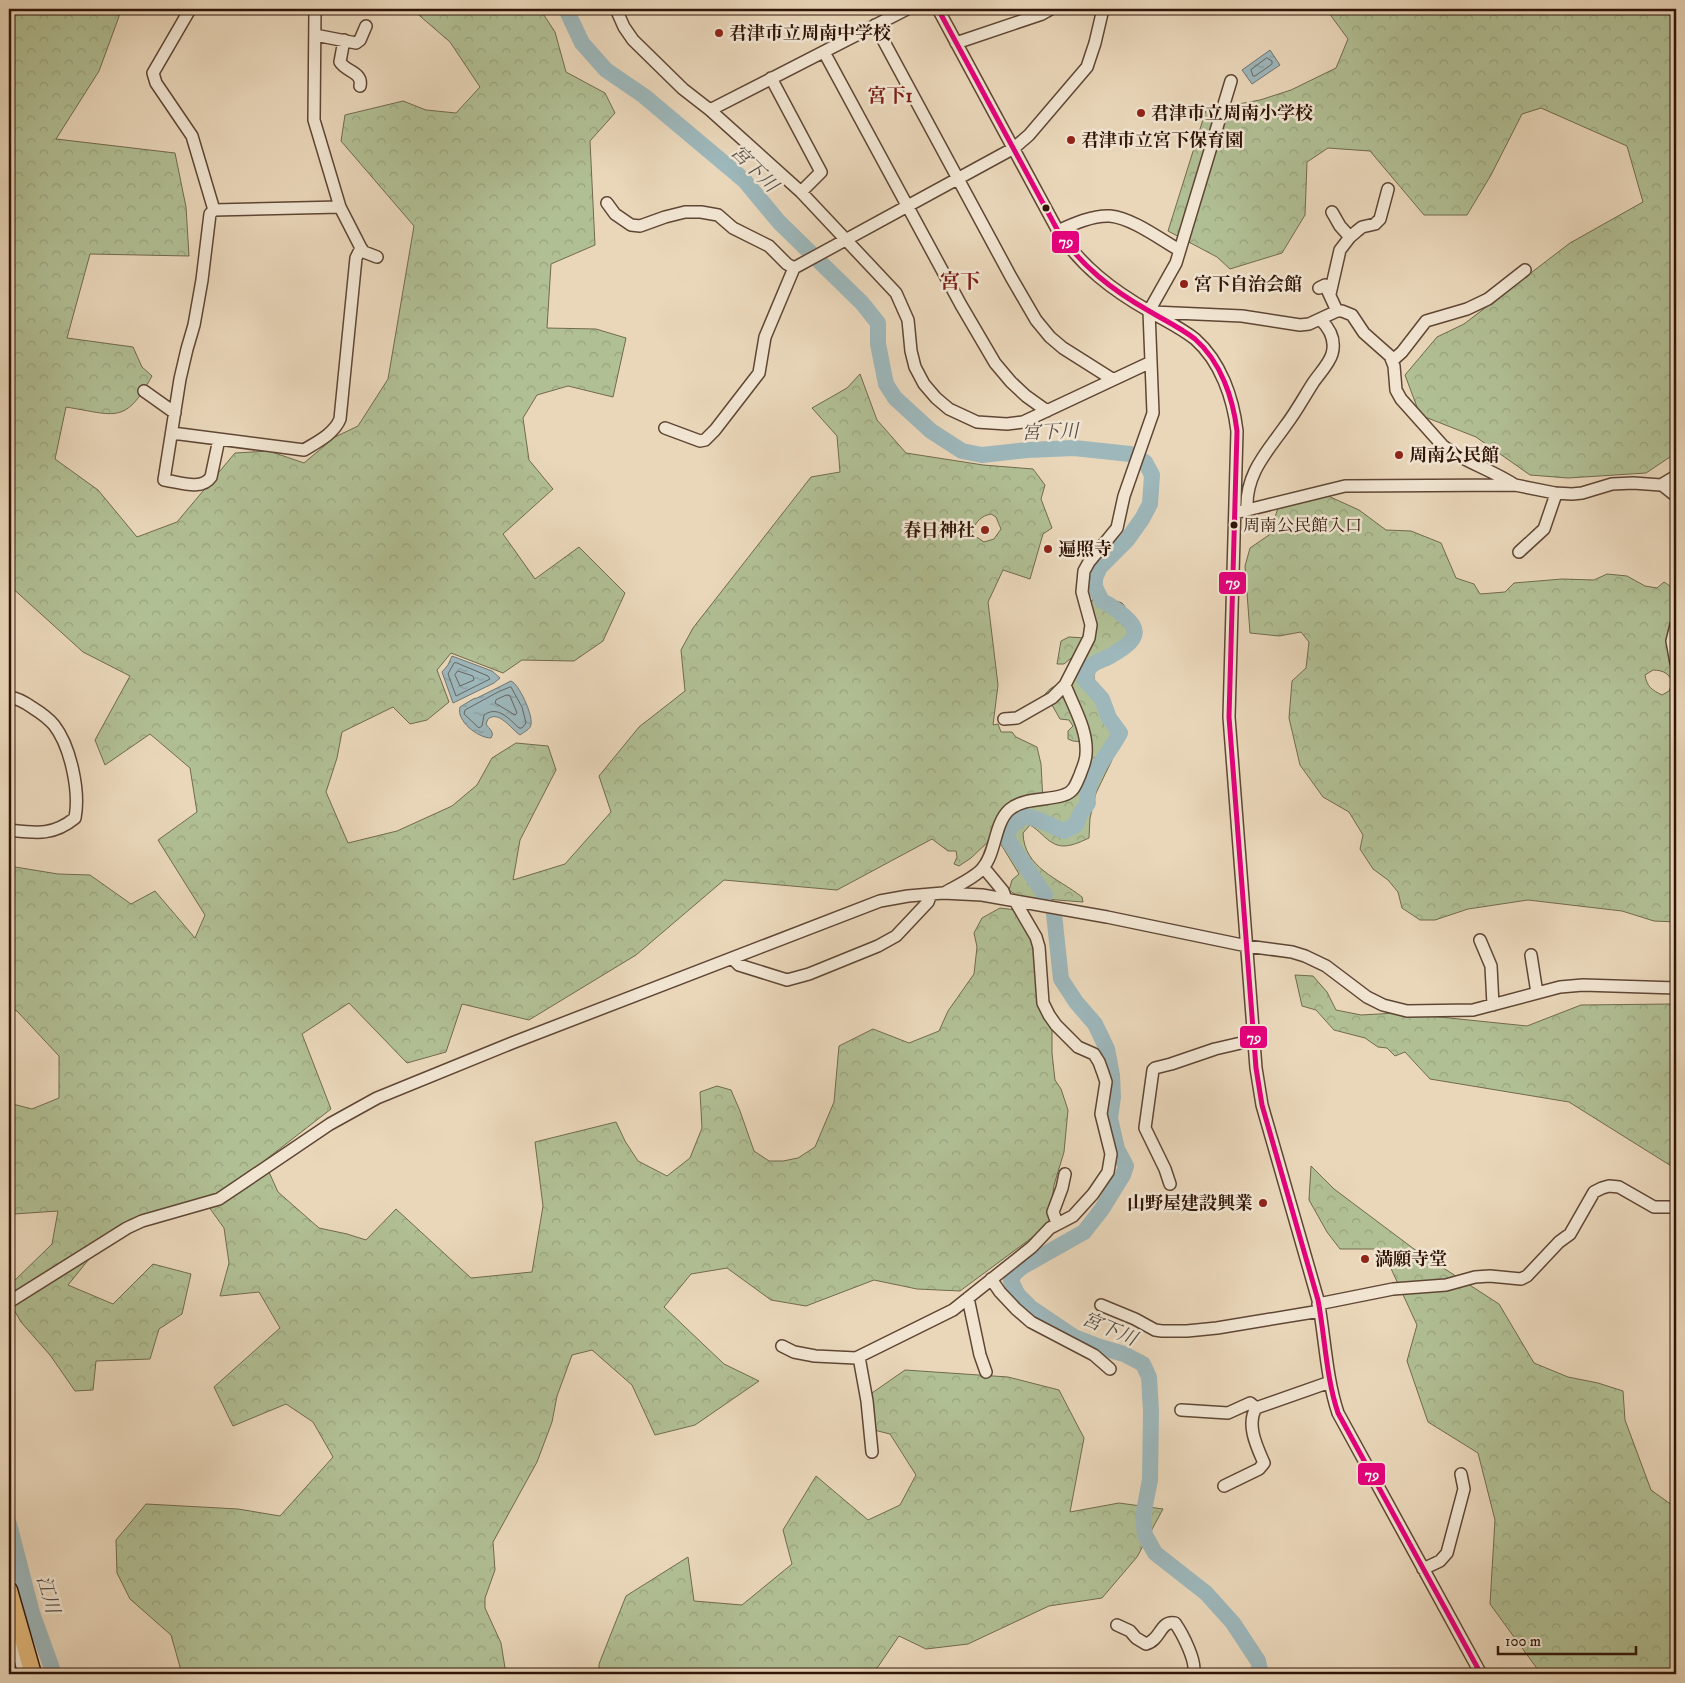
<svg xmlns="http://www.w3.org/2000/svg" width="1685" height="1683" viewBox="0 0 1685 1683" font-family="'IM FELL DW Pica','Noto Serif JP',serif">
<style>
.forest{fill:url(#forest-crowns);stroke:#716a4e;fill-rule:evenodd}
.water{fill:url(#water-ripples);stroke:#727673}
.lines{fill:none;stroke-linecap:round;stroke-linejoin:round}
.shore{stroke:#676662;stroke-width:1}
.river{stroke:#9db7bb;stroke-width:16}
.minor-casing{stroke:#5f4634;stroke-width:14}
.highway-casing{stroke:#311508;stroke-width:19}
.minor{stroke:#f1e5d2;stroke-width:11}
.highway{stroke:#e5bc7d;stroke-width:16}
.bus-1-casing{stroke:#f1e5d2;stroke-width:9}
.bus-1{stroke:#e5007d;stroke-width:5}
.poi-dot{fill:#8f2418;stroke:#f1e5d2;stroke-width:2}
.bus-dot{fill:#311508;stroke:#f1e5d2;stroke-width:2}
.labels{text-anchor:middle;stroke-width:5;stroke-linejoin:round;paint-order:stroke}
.bus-label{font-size:17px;fill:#311508;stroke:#f1e5d2;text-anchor:start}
.poi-label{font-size:18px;font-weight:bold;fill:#311508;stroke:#f1e5d2;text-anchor:start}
.neighbourhood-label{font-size:19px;font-weight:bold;fill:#7a1f14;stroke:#f1e5d2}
.water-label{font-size:19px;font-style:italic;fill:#574e47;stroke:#f1e5d2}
.quarter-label{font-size:20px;font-weight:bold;fill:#7a1f14;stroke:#f1e5d2}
.line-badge{stroke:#f1e5d2;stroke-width:2}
.badge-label{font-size:14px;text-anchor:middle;font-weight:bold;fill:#fff}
</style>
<defs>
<pattern id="forest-crowns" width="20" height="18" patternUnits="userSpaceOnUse" patternTransform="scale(1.25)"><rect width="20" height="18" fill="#b1bf94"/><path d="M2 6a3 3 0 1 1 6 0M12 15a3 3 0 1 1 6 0" fill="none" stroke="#99a37e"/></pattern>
<pattern id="water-ripples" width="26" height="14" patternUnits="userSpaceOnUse" patternTransform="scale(1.25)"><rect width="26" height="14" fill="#9db7bb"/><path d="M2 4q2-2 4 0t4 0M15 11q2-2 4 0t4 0" fill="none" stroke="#889c9f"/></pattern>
</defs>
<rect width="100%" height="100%" fill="#ead7ba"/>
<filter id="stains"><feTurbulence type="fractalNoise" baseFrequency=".004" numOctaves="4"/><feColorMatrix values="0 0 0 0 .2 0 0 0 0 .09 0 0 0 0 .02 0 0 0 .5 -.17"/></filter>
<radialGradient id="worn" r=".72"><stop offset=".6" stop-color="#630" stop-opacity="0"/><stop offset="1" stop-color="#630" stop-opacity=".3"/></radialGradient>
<!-- forest -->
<path class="forest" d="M 9,9 L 125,9 L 121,11 L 99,71 L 56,139 L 175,153 L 186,207 L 189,256 L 90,254 L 67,338 L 133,347 L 142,367 L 152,376 C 125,425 116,415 66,407 L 55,459 L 98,490 L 137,537 L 177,522 L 235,453 L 269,451 L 304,463 L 335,437 L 358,426 L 388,379 L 414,226 L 341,141 L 345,115 L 403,101 L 426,110 L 456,113 L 480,87 L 450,42 L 413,10 L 401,9 L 540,9 L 555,32 L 566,72 L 605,93 L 615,113 L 590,141 L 595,245 L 551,264 L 547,328 L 596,329 L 626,338 L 613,397 L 568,386 L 537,395 L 523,418 L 529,460 L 553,489 L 503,534 L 535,579 L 579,547 L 625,593 L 603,641 L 574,661 L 522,660 L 503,673 L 451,653 L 437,670 L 449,702 L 427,720 L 410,724 L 393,707 L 342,732 L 337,758 L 326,792 L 348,843 L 397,831 L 452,806 L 477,785 L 492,758 L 516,743 L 548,746 L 556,770 L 520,840 L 513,880 L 565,864 L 611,812 L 599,776 L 639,727 L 685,691 L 681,650 L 693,628 L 811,477 L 840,472 L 837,436 L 812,408 L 847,388 L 860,374 L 877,420 L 906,453 L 983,465 L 1033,469 L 1045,485 L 1041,499 L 1052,528 L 1043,534 L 1030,579 L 1003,570 L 988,602 L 998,685 L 993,725 L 998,724 L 1001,732 L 1012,732 L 1016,737 L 1037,747 L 1041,764 L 1043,802 L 1076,790 L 1083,742 L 1073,741 L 1068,739 L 1068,731 L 1073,726 L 1069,720 L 1060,719 L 1052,705 L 1047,702 L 1043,697 C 1050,687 1052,688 1062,682 C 1072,676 1087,660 1090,649 L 1082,649 L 1064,664 L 1057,664 L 1061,641 L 1069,637 L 1085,638 L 1092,600 L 1099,595 L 1122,603 L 1136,621 L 1137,632 L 1127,650 L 1098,668 L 1094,673 L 1094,680 L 1117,718 L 1119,728 L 1118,741 L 1112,760 L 1096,793 L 1090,818 L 1089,838 C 1078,843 1064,850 1053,843 C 1045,839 1039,830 1030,825 L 1023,833 C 1024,868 1058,878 1082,897 L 1083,902 L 1019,897 L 1009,890 L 1012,880 L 1019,874 L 999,841 L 990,840 L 971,858 L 959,866 L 954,864 L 957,857 L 956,851 L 948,851 L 932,839 L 837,890 L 724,880 L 636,955 L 529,1020 L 462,1004 L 446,1052 L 407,1063 L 349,1003 L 302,1034 L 331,1109 L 264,1161 L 278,1192 L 319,1228 L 347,1234 L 366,1240 L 396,1209 L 471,1278 L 532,1272 L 543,1206 L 535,1142 L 616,1122 L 625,1141 L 638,1161 L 667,1176 L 690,1158 L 702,1128 L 700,1092 L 717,1086 L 731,1090 L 740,1111 L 754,1151 L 769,1161 L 783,1161 L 798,1158 L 815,1147 L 834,1102 L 839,1046 L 873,1029 L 909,1043 L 939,1031 L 948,1011 L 974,974 L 977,947 L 974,933 L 982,918 L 1000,908 L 1016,910 L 1033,936 L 1052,1028 L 1052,1053 L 1055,1080 L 1061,1089 L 1068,1110 L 1064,1152 L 1054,1185 L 1049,1225 L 960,1291 L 917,1289 L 874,1280 L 806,1306 L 771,1300 L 727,1268 L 691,1274 L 664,1307 L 724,1364 L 759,1381 L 695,1425 L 655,1435 L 632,1385 L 592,1350 L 572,1355 L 557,1396 L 552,1422 L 537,1462 L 493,1542 L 495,1570 L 485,1598 L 485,1608 L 501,1643 L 506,1674 L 182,1674 L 171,1635 L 130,1599 L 117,1573 L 116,1540 L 146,1504 L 238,1509 L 280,1516 L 333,1457 L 313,1422 L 286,1404 L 233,1426 L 214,1387 L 280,1328 L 259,1292 L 220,1296 L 229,1263 L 224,1228 L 206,1203 L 142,1221 L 102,1243 L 68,1285 L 113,1304 L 153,1264 L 191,1274 L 182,1314 L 159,1329 L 150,1359 L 96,1361 L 93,1390 L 75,1391 L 50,1355 L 21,1322 L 9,1301 L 9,1286 L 52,1244 L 58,1211 L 14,1214 L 9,1211 L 9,1103 L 32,1109 L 59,1098 L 59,1056 L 17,1011 L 9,1008 L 9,866 L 58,874 L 90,875 L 131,904 L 155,891 L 195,938 L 205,915 L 158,840 L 197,812 L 190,768 L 150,734 L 105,765 L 95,740 L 130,676 L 83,652 L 9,585 ZM 991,514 L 996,517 L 1001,529 L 994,539 L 984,542 L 975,536 L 972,530 C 977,521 981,516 991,514 Z
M 1326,9 L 1676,9 L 1676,453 L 1646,473 L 1568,478 L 1530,475 L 1476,437 L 1420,415 L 1405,375 L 1437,337 L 1464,324 L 1570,243 L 1643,202 L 1627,146 L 1541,108 L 1522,114 L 1491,175 L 1467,215 L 1424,215 L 1370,151 L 1328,148 L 1307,162 L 1305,215 L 1282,253 L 1230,269 L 1217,257 L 1168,231 L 1206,110 L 1260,100 L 1291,90 L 1336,68 L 1348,39 Z
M 1326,495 L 1359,510 L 1386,530 L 1411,531 L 1441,543 L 1456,578 L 1474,584 L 1480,594 L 1505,592 L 1514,583 L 1562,579 L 1594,580 L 1607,574 L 1627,576 L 1645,586 L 1657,588 L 1664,582 C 1679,591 1676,597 1675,611 C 1674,617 1676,623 1676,629 L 1676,922 L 1654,921 L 1622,911 L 1528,900 L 1468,909 L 1435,920 L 1420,920 L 1402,908 L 1398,892 L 1388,880 L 1373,869 L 1360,849 L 1363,835 L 1349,812 L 1323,797 L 1300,765 L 1289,718 L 1292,681 L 1306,668 L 1309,642 L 1301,632 L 1279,636 L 1250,633 L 1245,566 L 1250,548 L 1269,535 L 1278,508 ZM 1653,670 C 1663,670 1671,674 1672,684 L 1669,691 L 1662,695 C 1652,690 1647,687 1645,675 Z
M 1295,975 L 1313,976 L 1327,992 L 1336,1010 L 1361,1015 L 1396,1013 L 1430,1016 L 1527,1026 L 1581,1005 L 1672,1004 L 1676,1018 L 1676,1169 L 1569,1102 L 1430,1079 L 1405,1052 L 1395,1056 L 1387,1048 L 1378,1047 L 1365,1038 L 1334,1030 L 1316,1010 L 1302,1006 Z
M 1311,1166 L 1334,1189 L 1414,1249 L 1499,1304 L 1534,1363 L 1568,1377 L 1598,1383 L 1623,1391 L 1625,1420 L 1651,1490 L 1676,1508 L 1676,1674 L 1541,1674 L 1490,1604 L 1495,1520 L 1478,1453 L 1428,1422 L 1407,1361 L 1417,1325 L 1382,1249 L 1340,1249 L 1327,1232 L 1309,1200 Z
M 905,1370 L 1008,1377 L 1059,1390 L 1084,1438 L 1070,1512 L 1119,1503 L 1163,1509 L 1137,1557 L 1102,1598 L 1049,1606 L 968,1644 L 926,1649 L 899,1636 L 873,1674 L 599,1674 L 599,1664 L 626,1596 L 688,1557 L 694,1601 L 742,1605 L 792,1564 L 783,1530 L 816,1476 L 868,1520 L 900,1505 L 916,1475 L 890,1434 L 874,1430 L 872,1393 Z"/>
<!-- water -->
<path class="water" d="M 563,9 L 572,9 L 584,41 L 577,45 Z
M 1270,50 L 1280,65 L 1252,84 L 1242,70 Z
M 452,656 L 492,671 L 500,678 L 494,683 L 453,703 L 442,672 L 448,665 Z
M 511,681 C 519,684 533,715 531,724 C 531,729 524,732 520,735 C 511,729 499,710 488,719 L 486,724 C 489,729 495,732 491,738 C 478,738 456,721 460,707 L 473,699 L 477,698 Z"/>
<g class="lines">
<!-- shore -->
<path class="shore" d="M 1267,58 L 1272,61 L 1272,64 L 1255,76 L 1253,76 L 1251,70 Z
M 457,663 L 488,676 L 490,679 L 456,696 L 448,674 L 454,663 Z
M 458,671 L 473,676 L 474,680 L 460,686 L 455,675 Z
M 511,687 L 522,707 L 526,723 L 522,728 L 519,728 C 509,719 498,705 484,715 L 482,726 L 479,728 L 464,714 L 465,710 L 498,692 Z
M 507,695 L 510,696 L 517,713 L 515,715 L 495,703 L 496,700 Z"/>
<!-- river -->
<path class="river" d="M 566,9 L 582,43 L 606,70 L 644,96 L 744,180 L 779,222 L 862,303 L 878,323 L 878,344 L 886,384 L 895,398 L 931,431 L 962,451 L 982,455 L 1027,450 L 1074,448 L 1130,454 L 1145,462 L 1152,475 L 1150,504 L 1142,519 L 1127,540 L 1100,567 L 1095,578 L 1095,587 L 1102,601 C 1111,605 1116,609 1124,616 C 1146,634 1130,644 1112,655 C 1106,659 1096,661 1091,666 C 1087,670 1086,676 1085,680 L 1102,699 L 1109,718 L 1120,733 C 1110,753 1084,779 1088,803 L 1080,814 L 1076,825 L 1064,831 L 1039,820 L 1026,816 C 1016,822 1006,827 1008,840 L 1045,895
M 1054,914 L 1061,979 L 1076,1002 L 1095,1024 L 1107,1049 L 1112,1075 L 1113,1097 L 1110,1118 L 1117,1149 L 1126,1166 L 1123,1175 L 1102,1209 L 1084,1232 L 1022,1267 L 1014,1274 L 1011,1281 L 1018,1295 L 1031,1308 L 1074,1337 L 1100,1347 L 1124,1354 L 1143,1364 L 1149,1377 L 1151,1411 L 1150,1480 L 1143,1516 L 1145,1535 L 1155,1553 L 1206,1593 L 1233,1623 L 1258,1661 L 1261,1674
M 9,1524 L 32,1613 L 54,1674"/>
<!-- minor casing -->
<g class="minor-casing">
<path id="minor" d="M 189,9 L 189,11 L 153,73 L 156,83 L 192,136 L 214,210
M 315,9 L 314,120 L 340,207 L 361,248 L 364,252 L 377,257
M 616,9 L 624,27 L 633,40 L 683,89 L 710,110 L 801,192 L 896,293 L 908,320 L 911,351 L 915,367 L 924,384 L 936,398 L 949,409 L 977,422 L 1007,424 L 1023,422 L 1151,362
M 938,9 L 1058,231 C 1081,266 1112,290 1149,311 C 1164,320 1181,328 1195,339 C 1221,362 1233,398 1237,431 L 1229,717 L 1256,1068 L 1262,1105 L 1318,1300 C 1325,1337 1326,1377 1338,1413 L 1481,1674
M 875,25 L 1011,277 L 1036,320 L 1050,337 L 1063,348 L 1112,379
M 315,35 L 356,43 L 360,40 L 366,26
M 344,40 L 340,62 C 346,72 363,72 360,86
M 956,43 L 1042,14 L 1051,9
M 824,52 L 961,305 L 995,363 L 1011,382 L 1026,396 L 1047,411
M 771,78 L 821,172 L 801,192
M 710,110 L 907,9
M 607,203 L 615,214 L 631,225 L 640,226 L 665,217 L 685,212 L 701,212 L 718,215 L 733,228 L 769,246 L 787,264 L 794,268
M 1332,212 L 1340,226 L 1350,237
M 1058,231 C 1073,224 1093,215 1110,216 C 1132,218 1160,239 1179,250
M 1319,288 L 1325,285 L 1337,311
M 1330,294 L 1340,250 L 1350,237 L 1357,231 L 1362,227 L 1375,224 L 1380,219 L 1388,189
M 1153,312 L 1242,316 L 1300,325 L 1309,324 L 1337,311 L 1342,311 L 1352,315 L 1364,333 L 1390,356 L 1394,366 L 1396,390 L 1401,399 L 1443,446 C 1465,462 1492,470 1515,485
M 1392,361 L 1402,352 L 1426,321 L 1467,309 L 1488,299 L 1525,270
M 144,391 L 175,413
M 665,428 L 700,441 L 705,440 L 715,430 L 759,373 L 765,337 L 794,268 L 1014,148 L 1029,135 L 1087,67 L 1095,43 L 1103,9
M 172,433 L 304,450 C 317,442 334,434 340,419 L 356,258 L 361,248
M 219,439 L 211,477 C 202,491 179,482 164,480 L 180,379 L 187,349 L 194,325 L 202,280 L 210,214 L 214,210 L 340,207
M 1662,485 L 1676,496
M 1247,510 C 1245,474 1267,452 1286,425 C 1296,412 1304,397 1313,383 C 1319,374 1329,364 1332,354 C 1336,340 1330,329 1321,320
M 1235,513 L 1345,486 L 1515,485 L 1555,493 L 1572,494 L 1582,493 L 1612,484 L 1633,483 L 1661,485 L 1676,476
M 1519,552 L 1544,529 L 1556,494
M 1676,625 L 1672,641 L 1676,663
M 9,697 C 18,698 26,703 33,708 C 41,713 48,718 54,725 C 71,747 80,792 75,818 C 53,836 36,833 9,830
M 1004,719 L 1017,718 L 1052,698 L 1065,685 L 1089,638 L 1091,625 L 1082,592 L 1084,571 L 1089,562 L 1117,528 L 1124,496 L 1153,413 L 1149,311 L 1176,263 L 1231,81
M 984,868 L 1003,891 L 1006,899
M 944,893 C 956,886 973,879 982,869 C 996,854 994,824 1009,810 C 1024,797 1047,801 1064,795 C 1074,792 1076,784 1080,775 C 1082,769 1086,761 1086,754 C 1088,730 1073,706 1065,685
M 1480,940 L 1491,966 L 1493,1005
M 1531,955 L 1537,993
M 732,958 L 739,965 L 787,980 L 809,974 L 878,946 L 896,936 L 928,902 L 931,894
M 1170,1184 L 1165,1169 L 1145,1128 L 1153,1070 L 1155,1068 L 1171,1064 L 1215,1049 L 1254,1040
M 1057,1223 L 1053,1212 L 1062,1188 L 1065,1174
M 991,1279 L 1000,1292 L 1016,1309 L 1031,1322 L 1094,1355 L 1110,1369
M 968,1298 L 980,1355 L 986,1372
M 9,1302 L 127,1228 L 142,1221 L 219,1199 L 330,1124 L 377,1098 L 512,1043 L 880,901 L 908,896 L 943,893 L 982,895 L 1107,917 L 1247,946 L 1292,952 L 1305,956 L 1326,966 L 1367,997 L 1383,1005 L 1407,1011 L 1473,1010 L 1560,987 L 1583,985 L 1676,988
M 1318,1304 L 1393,1289 L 1446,1285 L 1475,1277 L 1490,1276 L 1521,1279 L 1527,1276 L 1559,1242 L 1570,1234 L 1594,1192 L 1602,1188 L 1609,1186 L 1619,1187 L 1654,1207 L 1676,1207
M 1101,1305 L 1135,1319 L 1155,1330 L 1162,1331 L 1187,1331 L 1217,1328 L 1320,1311
M 782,1346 L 794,1352 L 815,1356 L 856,1358 L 953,1310 L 1032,1247 L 1050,1228 L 1073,1216 L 1093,1194 L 1108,1172 L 1111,1154 L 1101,1114 L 1106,1082 L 1103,1073 L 1099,1062 L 1094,1054 L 1078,1047 L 1056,1025 L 1049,1015 L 1043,1003 L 1039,947 L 1036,937 L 1015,901
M 859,1357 L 867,1401 L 872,1452
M 1181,1410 L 1228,1413 L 1250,1403 L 1256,1408
M 1224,1486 L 1259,1469 L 1264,1463 C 1257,1447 1246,1425 1256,1408 L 1330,1382
M 1423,1569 L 1440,1561 L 1447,1553 L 1464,1489 L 1461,1474
M 1117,1625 L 1130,1631 L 1136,1638 L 1146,1644 C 1161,1640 1160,1620 1175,1623 C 1182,1633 1198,1663 1193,1674
M 16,1644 L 24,1674"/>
</g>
<!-- highway casing -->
<g class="highway-casing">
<path id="highway" d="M 9,1590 L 33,1674"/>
</g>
<!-- minor -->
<use href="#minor" class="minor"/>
<!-- highway -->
<use href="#highway" class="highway"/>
<!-- bus-1 casing -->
<g class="bus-1-casing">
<path id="bus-1" d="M 938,9 L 1058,231 C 1081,266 1112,290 1149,311 C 1164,320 1181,328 1195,339 C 1221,362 1233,398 1237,431 L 1229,717 L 1256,1068 L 1262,1105 L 1318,1300 C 1325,1337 1326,1377 1338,1413 L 1481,1674"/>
</g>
<!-- bus-1 -->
<use href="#bus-1" class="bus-1"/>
</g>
<!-- markers -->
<g class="poi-dot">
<circle cx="719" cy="33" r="5"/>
<circle cx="1141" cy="113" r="5"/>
<circle cx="1071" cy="140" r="5"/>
<circle cx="1184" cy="284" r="5"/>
<circle cx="1399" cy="455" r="5"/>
<circle cx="985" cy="530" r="5"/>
<circle cx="1048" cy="549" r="5"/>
<circle cx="1263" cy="1203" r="5"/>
<circle cx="1365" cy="1259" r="5"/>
</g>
<g class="bus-dot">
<circle cx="1046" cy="208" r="4.5"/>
<circle cx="1234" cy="525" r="4.5"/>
</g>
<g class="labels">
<!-- bus labels -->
<g class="bus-label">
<text x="1243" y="531">周南公民館入口</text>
</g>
<!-- poi labels -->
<g class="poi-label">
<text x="729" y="39">君津市立周南中学校</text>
<text x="1151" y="119">君津市立周南小学校</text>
<text x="1081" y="146">君津市立宮下保育園</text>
<text x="1194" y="290">宮下自治会館</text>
<text x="1409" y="461">周南公民館</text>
<text x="975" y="536" text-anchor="end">春日神社</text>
<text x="1058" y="555">遍照寺</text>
<text x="1253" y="1209" text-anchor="end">山野屋建設興業</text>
<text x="1375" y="1265">満願寺堂</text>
</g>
<!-- neighbourhood labels -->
<g class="neighbourhood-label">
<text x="890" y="102">宮下1</text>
</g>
<!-- water labels -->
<g class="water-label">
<text transform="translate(755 168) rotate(45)" y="7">宮下川</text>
<text transform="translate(1050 431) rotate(-2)" y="7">宮下川</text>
<text transform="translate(1110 1328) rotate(23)" y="7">宮下川</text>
<text transform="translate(49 1594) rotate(74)" y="7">江川</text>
</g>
<!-- quarter labels -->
<g class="quarter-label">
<text x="960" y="288">宮下</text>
</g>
</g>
<g class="line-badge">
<rect x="1051" y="230" width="29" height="24" rx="5" fill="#e5007d"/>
<rect x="1218" y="571" width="29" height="24" rx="5" fill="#e5007d"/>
<rect x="1239" y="1025" width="29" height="24" rx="5" fill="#e5007d"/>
<rect x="1357" y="1462" width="29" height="24" rx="5" fill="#e5007d"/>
</g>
<g class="badge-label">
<text x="1066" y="246">79</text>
<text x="1233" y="587">79</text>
<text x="1254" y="1042">79</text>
<text x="1372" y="1479">79</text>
</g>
<!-- margin -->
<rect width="1685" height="1683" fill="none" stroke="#ead7ba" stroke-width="30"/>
<rect x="10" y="10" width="1665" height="1663" fill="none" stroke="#311508" stroke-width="2.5"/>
<rect x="15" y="15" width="1655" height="1653" fill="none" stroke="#311508"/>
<!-- scale -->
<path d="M1498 1646v8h138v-8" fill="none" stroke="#311508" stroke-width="2.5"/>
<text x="1505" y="1646" font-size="15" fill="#311508" stroke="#f1e5d2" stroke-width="4" paint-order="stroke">100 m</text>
<rect width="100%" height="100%" filter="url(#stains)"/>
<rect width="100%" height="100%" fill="url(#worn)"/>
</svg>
